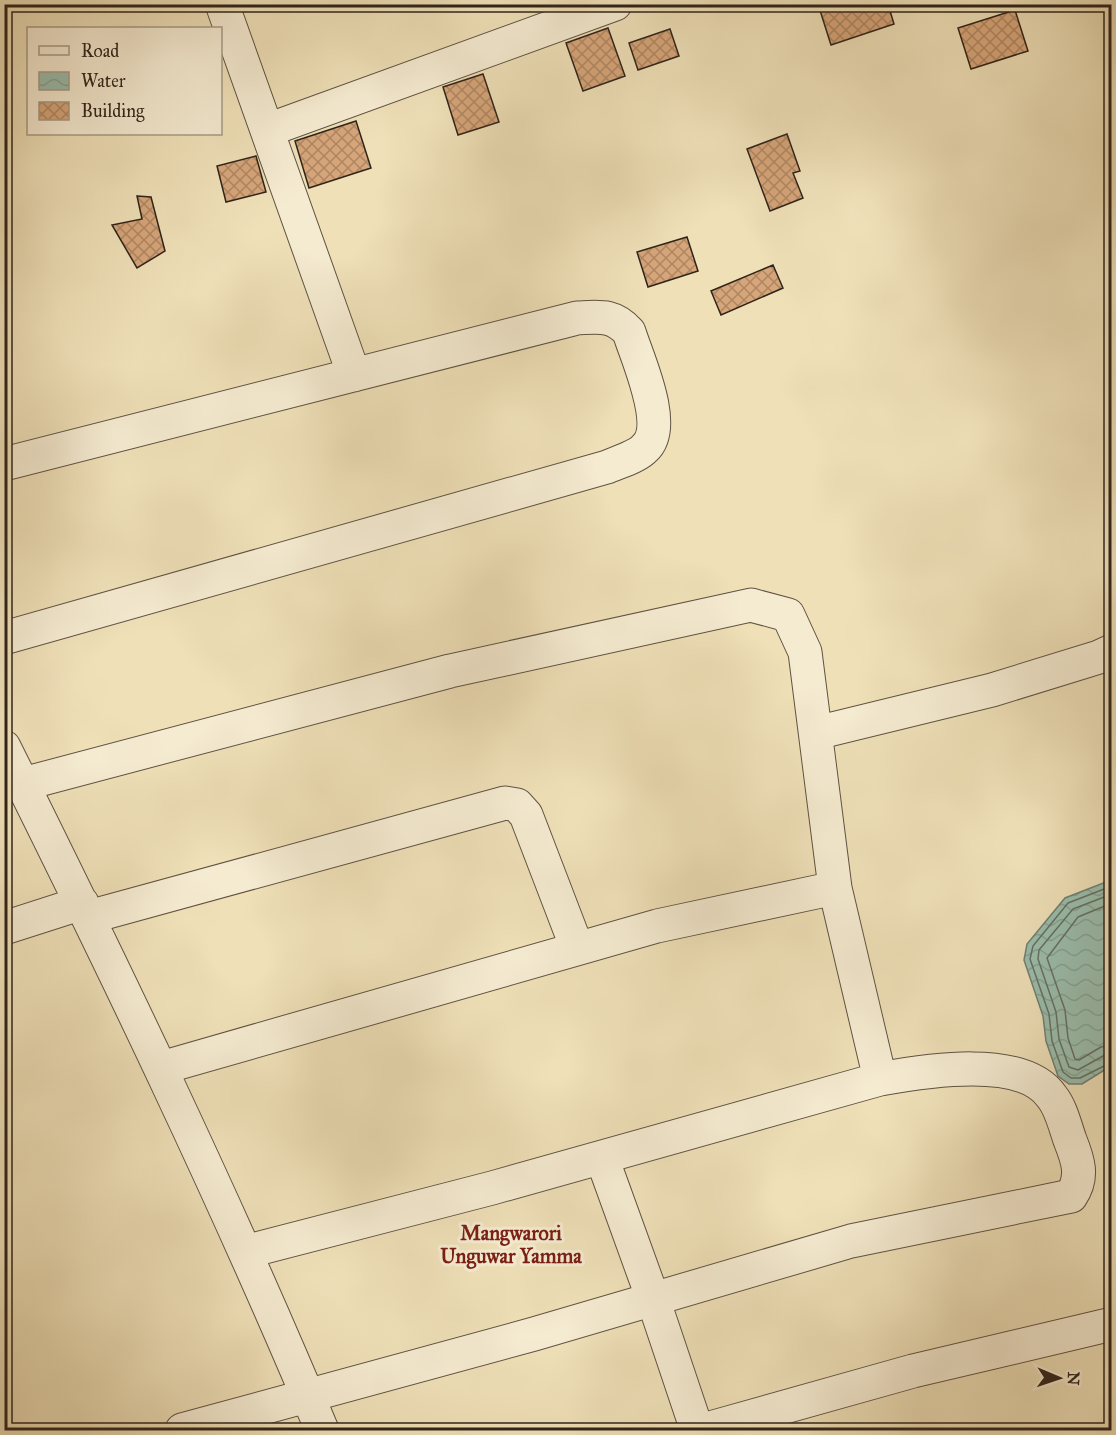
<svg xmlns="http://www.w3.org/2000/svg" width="1116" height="1435" viewBox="0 0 1116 1435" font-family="'IM FELL Great Primer',serif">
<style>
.water{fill:url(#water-waves);stroke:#6f8072;stroke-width:1.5}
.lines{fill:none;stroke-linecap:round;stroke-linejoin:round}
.shore{stroke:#647063;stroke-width:1.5}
.building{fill:url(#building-cross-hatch);stroke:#2f241a;stroke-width:1.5}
.minor-casing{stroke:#5f5342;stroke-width:35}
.minor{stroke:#f5ebd1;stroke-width:33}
.labels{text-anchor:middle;stroke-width:6;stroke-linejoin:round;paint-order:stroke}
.quarter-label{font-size:20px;font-weight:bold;fill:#7a1f14;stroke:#f5ebd1}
</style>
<defs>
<pattern id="water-waves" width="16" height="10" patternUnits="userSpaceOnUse" patternTransform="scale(1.5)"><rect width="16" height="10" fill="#9abdac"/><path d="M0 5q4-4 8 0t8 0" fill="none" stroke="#85a293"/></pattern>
<pattern id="building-cross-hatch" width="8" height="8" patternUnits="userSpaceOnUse" patternTransform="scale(1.5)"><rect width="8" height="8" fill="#d6a579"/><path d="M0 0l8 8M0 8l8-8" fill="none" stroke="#ae8662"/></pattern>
</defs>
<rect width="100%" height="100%" fill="#efe0b8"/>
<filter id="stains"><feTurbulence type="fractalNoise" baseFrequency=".00333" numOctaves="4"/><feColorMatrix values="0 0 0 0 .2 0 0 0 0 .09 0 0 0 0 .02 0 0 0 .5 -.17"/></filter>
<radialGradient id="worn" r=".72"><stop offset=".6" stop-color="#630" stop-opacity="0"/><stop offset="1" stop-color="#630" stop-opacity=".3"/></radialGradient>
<!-- water -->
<path class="water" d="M 1111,880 L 1111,1066 L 1082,1084 L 1069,1084 L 1058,1076 L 1046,1041 L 1043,1016 L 1024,960 L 1027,944 L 1065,898 Z"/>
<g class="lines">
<!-- shore -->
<path class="shore" d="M 1112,886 L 1068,903 L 1033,946 L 1030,959 L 1049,1014 L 1052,1041 L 1063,1072 L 1071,1078 L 1080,1078 L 1112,1062
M 1112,894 L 1073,909 L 1039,950 L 1038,959 L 1056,1012 L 1059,1039 L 1069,1067 L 1078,1070 L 1103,1056 L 1112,1054
M 1112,903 L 1078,917 L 1047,958 L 1065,1010 L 1068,1038 L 1075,1059 L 1079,1060 L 1101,1047 L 1112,1045"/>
</g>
<!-- building -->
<path class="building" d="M 818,4 L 888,4 L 894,24 L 831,45 Z
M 1015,10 L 1028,51 L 971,69 L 958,28 Z
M 608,28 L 625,76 L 583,91 L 566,43 Z
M 670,29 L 679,56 L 638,70 L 629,43 Z
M 483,74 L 499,122 L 458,135 L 443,87 Z
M 356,121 L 371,168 L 309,188 L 295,141 Z
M 787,134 L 800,171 L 793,173 L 803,198 L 770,211 L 747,149 Z
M 256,156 L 266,192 L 226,202 L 217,166 Z
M 137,196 L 151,197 L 165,251 L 137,268 L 112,225 L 142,219 Z
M 687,237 L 698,271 L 648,287 L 637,252 Z
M 773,265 L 783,288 L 721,315 L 711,291 Z"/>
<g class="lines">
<!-- minor casing -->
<g class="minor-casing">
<path id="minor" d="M 222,4 L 354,375
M 268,130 L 615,4
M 4,464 L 577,318 C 599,317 613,314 629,332 C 637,358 669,426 645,448 C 637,457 618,462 607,467 L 4,638
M 816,733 L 992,690 L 1099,657 L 1112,651
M 4,747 C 116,972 225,1198 322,1430
M 23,784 L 450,671 L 751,605 L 788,615 L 805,652 L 835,888 L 880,1079
M 89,917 L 505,803 L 517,805 L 526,815 L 577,948
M 4,928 L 82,903
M 161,1068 L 657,926 L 835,888
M 602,1158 L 653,1299 L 697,1430
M 182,1430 L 534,1334 L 851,1241 L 1071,1196 C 1084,1177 1078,1160 1070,1140 C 1065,1126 1061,1108 1052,1097 C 1023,1054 924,1071 880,1079 L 492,1188 L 245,1252
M 703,1430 L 913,1371 L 1112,1324"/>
</g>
<!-- minor -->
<use href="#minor" class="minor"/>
</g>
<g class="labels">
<!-- quarter labels -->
<g class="quarter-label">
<text x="511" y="1240">Mangwarori<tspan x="511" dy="23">Unguwar Yamma</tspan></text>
</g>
</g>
<!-- margin -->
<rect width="1116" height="1435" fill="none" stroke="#efe0b8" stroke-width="24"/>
<rect x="6" y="6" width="1104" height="1423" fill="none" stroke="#2f241a" stroke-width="3"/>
<rect x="12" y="12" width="1092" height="1411" fill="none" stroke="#2f241a" stroke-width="1.5"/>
<!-- legend -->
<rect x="27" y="27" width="195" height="108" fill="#f5ebd1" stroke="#a69b88" stroke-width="1.5"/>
<rect x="39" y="46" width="30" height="9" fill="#f5ebd1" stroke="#a69b88" stroke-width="1.5"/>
<text x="81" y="57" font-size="18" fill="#2f241a">Road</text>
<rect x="39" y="72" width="30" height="18" fill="url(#water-waves)" stroke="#a69b88" stroke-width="1.5"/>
<text x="81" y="87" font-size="18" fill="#2f241a">Water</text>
<rect x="39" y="102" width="30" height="18" fill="url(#building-cross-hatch)" stroke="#a69b88" stroke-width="1.5"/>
<text x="81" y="117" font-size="18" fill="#2f241a">Building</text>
<!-- north arrow -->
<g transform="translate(1059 1378) rotate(92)" stroke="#f5ebd1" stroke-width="4.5" paint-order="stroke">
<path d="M0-4.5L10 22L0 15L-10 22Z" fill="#2f241a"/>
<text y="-9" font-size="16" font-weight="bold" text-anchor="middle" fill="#2f241a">N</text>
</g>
<rect width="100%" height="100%" filter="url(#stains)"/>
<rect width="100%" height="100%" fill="url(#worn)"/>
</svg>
